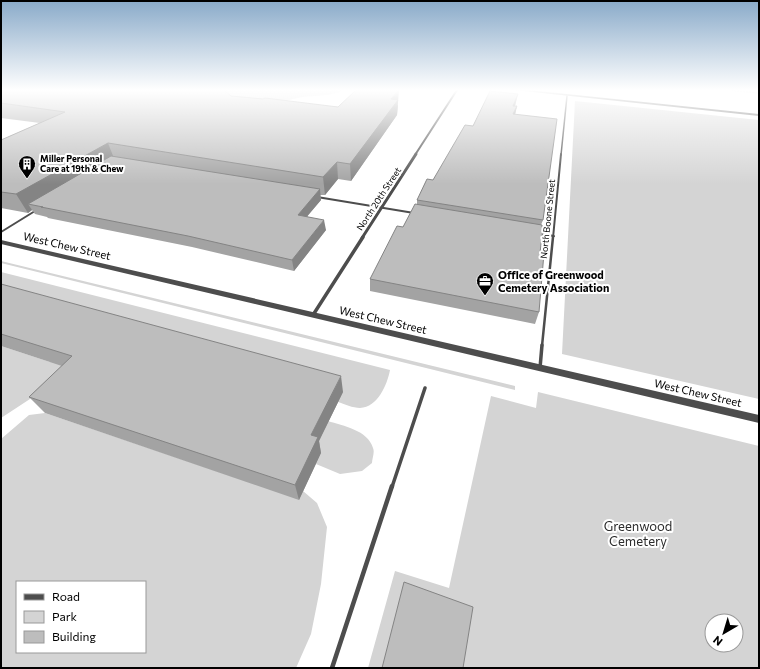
<svg xmlns="http://www.w3.org/2000/svg" width="760" height="669" viewBox="0 0 760 669" font-family="Commissioner,sans-serif">
<style>
.green{fill:#d4d4d4;fill-rule:evenodd}
.lines{fill:none;stroke-linecap:round;stroke-linejoin:round}
.path{stroke:#6f6f6f;stroke-width:1.5;stroke-dasharray:0.5 1;stroke-linecap:butt}
.service-far4{stroke:#4d4d4d;stroke-width:1.5}
.service-far3{stroke:#4d4d4d;stroke-width:2}
.service-far2{stroke:#4d4d4d;stroke-width:2.5}
.service-far1{stroke:#4d4d4d;stroke-width:3.5}
.service{stroke:#4d4d4d;stroke-width:4.5}
.minor-far2{stroke:#4d4d4d;stroke-width:2}
.minor-far1{stroke:#4d4d4d;stroke-width:3}
.minor{stroke:#4d4d4d;stroke-width:3.5}
.tertiary{fill:#4d4d4d;fill-rule:evenodd}
.wall{fill:#a3a3a3}
.shaded-wall{fill:#848484}
.building{fill:#bdbdbd;stroke:#848484}
.labels{text-anchor:middle;stroke-width:4;stroke-linejoin:round;paint-order:stroke}
.far-poi-label{font-size:9px;font-weight:bold;fill:#000;stroke:#fff;text-anchor:start}
.far-street-label{font-size:9px;fill:#000;stroke:#fff}
.street-label{font-size:11px;fill:#000;stroke:#fff}
.poi-label{font-size:11px;font-weight:bold;fill:#000;stroke:#fff;text-anchor:start}
.near-park-label{font-size:13px;fill:#2b2b2b;stroke:#fff}
</style>
<rect width="100%" height="100%" fill="#fff"/>
<!-- green -->
<path class="green" d="M 188,90 L 343,90 C 334,95 326,95 315,96 C 303,96 290,99 278,104 Z
M 575,101 L 759,120 L 759,399 L 562,354 Z
M 1,261 L 515,386 L 515,390 L 1,263 Z
M 1,272 L 390,370 C 387,385 378,407 360,408 C 353,408 344,404 338,402 L 1,285 Z
M 1,346 L 50,362 L 56,356 L 72,361 L 30,399 L 1,418 Z
M 70,372 L 328,421 C 343,426 368,430 373,448 C 375,452 372,459 372,463 L 362,471 L 340,474 L 316,464 L 321,453 Z
M 538,392 L 759,446 L 759,668 L 368,668 L 395,571 L 449,588 L 491,396 L 536,408 ZM 712,621 L 736,621 L 736,645 L 712,645 Z
M 45,413 L 299,499 L 303,491 L 317,503 L 327,527 L 321,584 L 311,634 L 296,668 L 1,668 L 1,439 L 29,415 ZM 17,582 L 145,582 L 145,652 L 17,652 Z"/>
<g class="lines">
<!-- path -->
<path class="path" d="M 728,90 L 759,93"/>
<!-- service-far4 -->
<path class="service-far4" d="M 561,155 L 567,96"/>
<!-- service-far3 -->
<path class="service-far3" d="M 317,197 L 414,213
M 1,232 L 35,211
M 540,234 L 554,236
M 553,238 L 561,154"/>
<!-- service-far2 -->
<path class="service-far2" d="M 542,346 L 553,237"/>
<!-- service-far1 -->
<path class="service-far1" d="M 540,368 L 542,345
M 392,487 L 425,388"/>
<!-- service -->
<path class="service" d="M 332,668 L 392,486"/>
<!-- minor-far2 -->
<path class="minor-far2" d="M 415,155 L 457,90"/>
<!-- minor-far1 -->
<path class="minor-far1" d="M 362,238 L 416,154"/>
<!-- minor -->
<path class="minor" d="M 313,315 L 363,237"/>
<!-- tertiary -->
<path class="tertiary" d="M 514,90 L 528,90 L 759,114 L 759,116 Z
M 1,240 L 759,415 L 759,423 L 1,244 Z"/>
</g>
<!-- wall -->
<path class="wall" d="M 1,90 L 231,96 L 338,107 L 398,105 L 398,106 L 397,115 L 351,181 L 338,179 L 325,195 L 320,195 L 321,200 L 307,216 L 326,230 L 294,271 L 192,247 L 48,218 L 47,217 L 35,214 L 32,210 L 28,213 L 1,208 L 1,140 L 40,123 L 1,118 Z
M 516,102 L 515,106 L 517,106 L 515,114 L 543,220 L 541,225 L 540,253 L 539,312 L 535,324 L 370,291 L 370,279 L 403,227 L 417,205 L 417,200 L 433,180 L 473,126 Z
M 1,284 L 343,392 L 319,441 L 321,453 L 299,500 L 45,413 L 29,397 L 62,366 L 1,346 Z"/>
<!-- shaded-wall -->
<path class="shaded-wall" d="M 399,90 L 397,115 L 351,181 L 350,164 L 391,99 Z
M 518,94 L 516,102 L 512,115 L 513,106 Z
M 517,106 L 515,115 L 513,114 Z
M 108,143 L 115,161 L 28,204 L 32,210 L 28,213 L 16,194 Z
M 337,162 L 338,179 L 325,195 L 323,177 Z
M 320,189 L 321,200 L 300,225 L 298,215 Z
M 324,220 L 326,230 L 294,271 L 292,260 Z
M 341,376 L 343,392 L 319,441 L 321,453 L 299,500 L 295,485 L 311,435 Z"/>
<!-- building -->
<path class="building" d="M 1,90 L 224,90 L 231,96 L 263,99 L 265,98 L 338,107 L 356,90 L 399,90 L 391,99 L 398,100 L 350,164 L 337,162 L 323,177 L 108,143 L 16,194 L 1,192 L 1,140 L 65,112 L 1,103 Z
M 490,91 L 518,94 L 513,106 L 517,106 L 513,114 L 557,119 L 543,220 L 417,200 L 427,179 L 433,180 L 465,125 L 473,126 Z
M 111,156 L 320,189 L 298,215 L 324,220 L 292,260 L 188,236 L 41,207 L 43,207 L 28,204 Z
M 415,204 L 542,225 L 542,227 L 543,227 L 540,253 L 544,253 L 539,312 L 370,279 L 397,226 L 403,227 Z
M 1,284 L 341,376 L 311,435 L 318,437 L 295,485 L 29,397 L 72,356 L 1,334 Z
M 404,582 L 473,607 L 463,668 L 382,668 Z"/>
<!-- sky -->
<linearGradient id="sky" x2="0" y2="1"><stop stop-color="#89aac9"/><stop offset="0.49" stop-color="#fff"/><stop offset="1" stop-color="#fff" stop-opacity="0"/></linearGradient>
<rect width="760" height="184" fill="url(#sky)"/>
<!-- icons -->
<defs>
<g id="building-pin" transform="scale(0.9)"><path d="M0 17L-7.5 6A9.5 9.5 0 1 1 7.5 6Z" fill="#000" stroke="#fff"/><path d="M-4-6H4V6H1V3H-1V6H-4ZM-2.5-4.3h1.7v1.8h-1.7ZM.8-4.3h1.7v1.8H.8ZM-2.5-1h1.7V.8h-1.7ZM.8-1h1.7V.8H.8Z" fill="#fff"/></g>
<g id="office-pin" transform="scale(0.9)"><path d="M0 17L-7.5 6A9.5 9.5 0 1 1 7.5 6Z" fill="#000" stroke="#fff"/><path d="M-6-3h4V-5.5h4V-3h4V5H-6ZM-1-4.5V-3h2v-1.5ZM-6 0V1H6V0Z" fill="#fff"/></g>
</defs>
<g fill-rule="evenodd">
<use href="#building-pin" x="27" y="164"/>
<use href="#office-pin" x="485" y="281"/>
</g>
<g class="labels">
<!-- far-poi labels -->
<g class="far-poi-label">
<text x="40" y="162">Miller Personal<tspan x="40" dy="10">Care at 19th &amp; Chew</tspan></text>
</g>
<!-- far-street labels -->
<g class="far-street-label">
<text transform="translate(379 199) rotate(-57)" y="3">North 20th Street</text>
<text transform="translate(548 219) rotate(-84)" y="3">North Boone Street</text>
</g>
<!-- street labels -->
<g class="street-label">
<text transform="translate(67 246) rotate(13)" y="4">West Chew Street</text>
<text transform="translate(383 320) rotate(13)" y="4">West Chew Street</text>
<text transform="translate(698 393) rotate(13)" y="4">West Chew Street</text>
</g>
<!-- poi labels -->
<g class="poi-label">
<text x="498" y="279">Office of Greenwood<tspan x="498" dy="13">Cemetery Association</tspan></text>
</g>
<!-- near-park labels -->
<g class="near-park-label">
<text x="638" y="531">Greenwood<tspan x="638" dy="15">Cemetery</tspan></text>
</g>
</g>
<!-- border -->
<rect width="760" height="669" fill="none" stroke="#000000" stroke-width="4"/>
<!-- legend -->
<rect x="16" y="581" width="130" height="72" fill="#ffffff" stroke="#999999"/>
<rect x="24" y="594" width="20" height="6" fill="#4d4d4d" stroke="#999999"/>
<text x="52" y="601" font-size="12" fill="#000000">Road</text>
<rect x="24" y="611" width="20" height="12" fill="#d4d4d4" stroke="#999999"/>
<text x="52" y="621" font-size="12" fill="#000000">Park</text>
<rect x="24" y="631" width="20" height="12" fill="#bdbdbd" stroke="#999999"/>
<text x="52" y="641" font-size="12" fill="#000000">Building</text>
<!-- north arrow -->
<g transform="translate(724 633) rotate(218)"><circle r="19" fill="#ffffff" stroke="#999999"/>
<path d="M0-3L7 15L0 10L-7 15Z" fill="#000000"/>
<text y="-6" font-size="11" font-weight="bold" text-anchor="middle" fill="#000000">N</text>
</g>
</svg>
